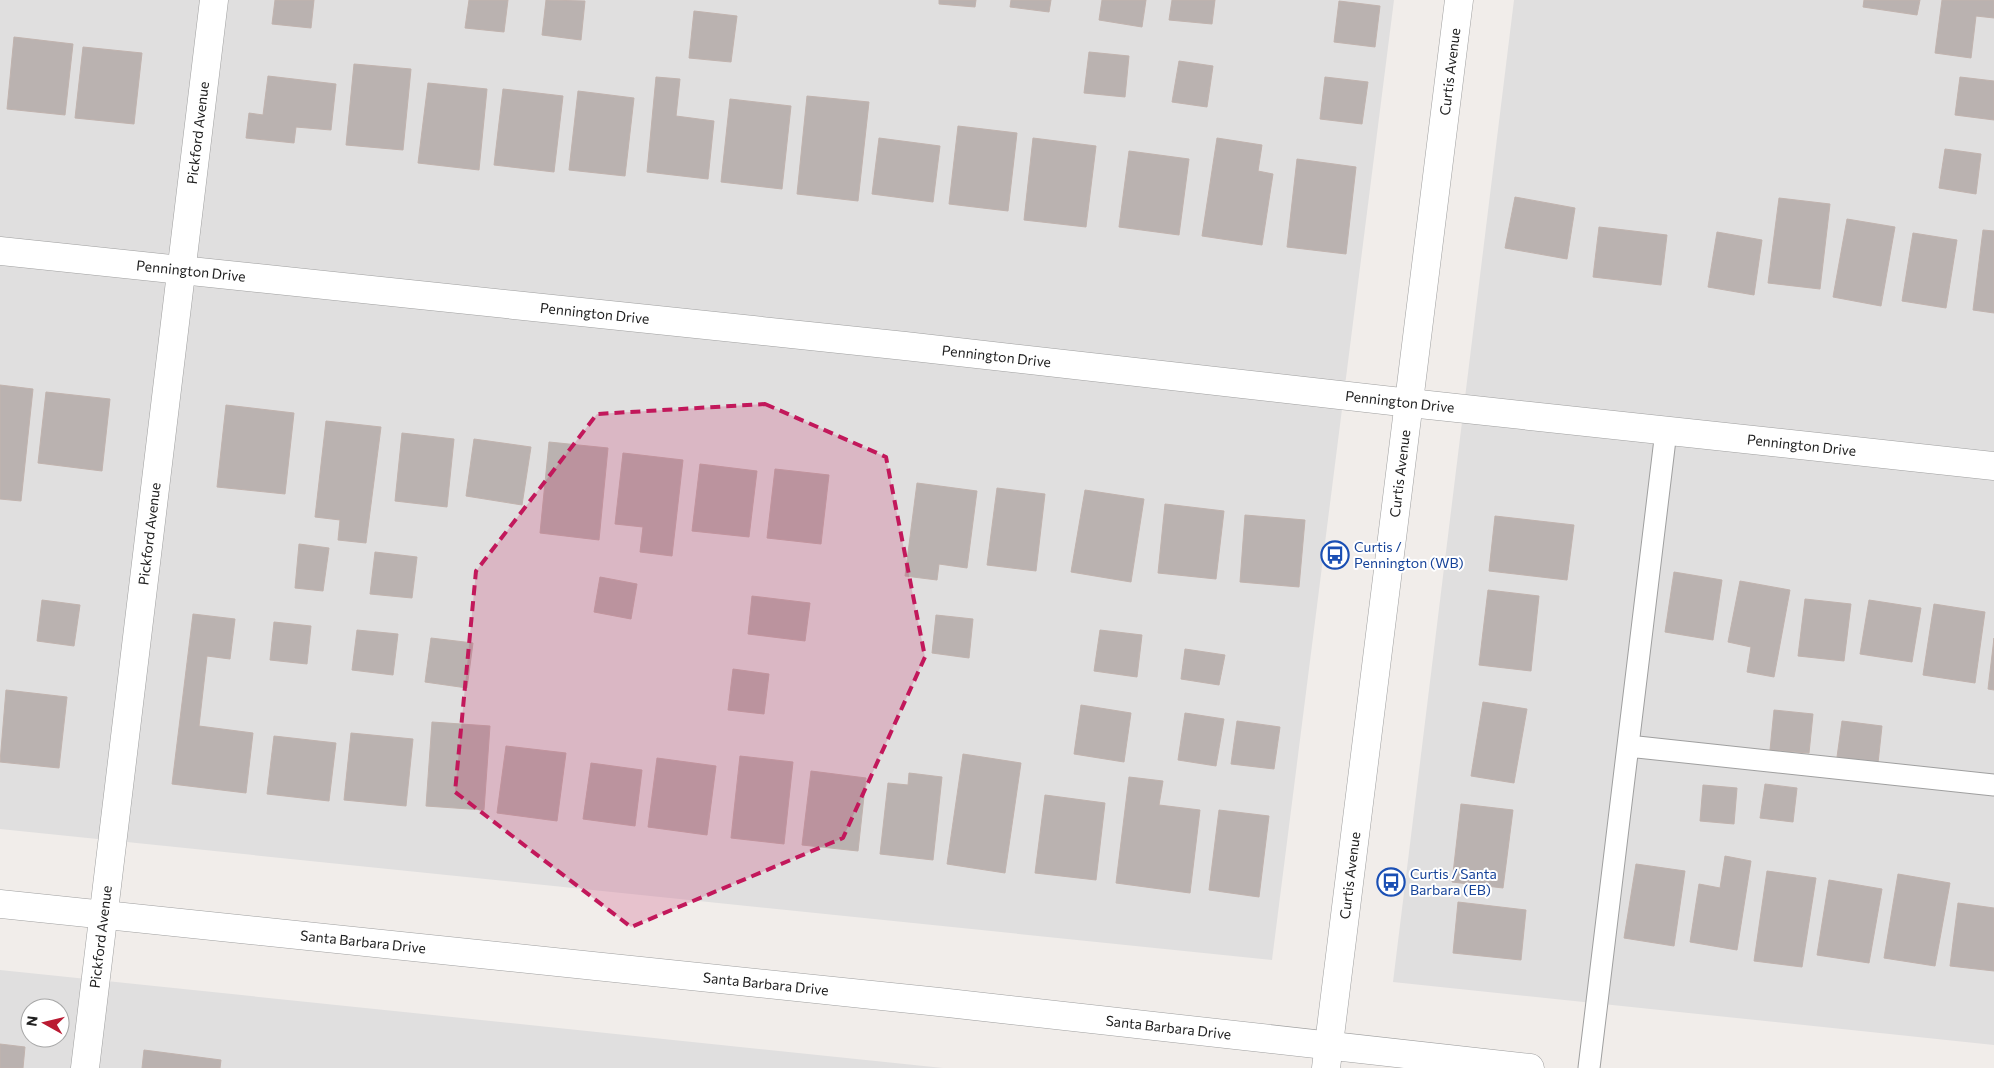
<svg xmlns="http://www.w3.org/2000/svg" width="1994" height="1068" viewBox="0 0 1994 1068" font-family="Commissioner,sans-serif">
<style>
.residential{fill:#e0dfdf;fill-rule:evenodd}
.building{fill:#bab2b0;stroke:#c1b3ae}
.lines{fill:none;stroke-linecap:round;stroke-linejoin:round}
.service-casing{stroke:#9f9f9f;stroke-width:23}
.minor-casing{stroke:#9f9f9f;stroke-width:29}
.tertiary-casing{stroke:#9f9f9f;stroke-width:29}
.service{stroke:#fff;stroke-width:21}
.minor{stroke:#fff;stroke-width:28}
.tertiary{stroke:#fff;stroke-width:28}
.marked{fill:#c2185b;fill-opacity:0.2;stroke:#c2185b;stroke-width:4;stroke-dasharray:10 6;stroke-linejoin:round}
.labels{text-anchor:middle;stroke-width:4;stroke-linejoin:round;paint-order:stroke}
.street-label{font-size:14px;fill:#222;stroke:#fff}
.transit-label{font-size:14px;fill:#164399;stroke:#fff;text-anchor:start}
</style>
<rect width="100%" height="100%" fill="#f1edea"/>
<!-- residential -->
<path class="residential" d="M 0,0 L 1394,0 L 1272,960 L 0,829 Z
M 1514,0 L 1994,0 L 1994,1045 L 1393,982 Z
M 0,970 L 943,1068 L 0,1068 ZM 30,1008 L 60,1008 L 60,1038 L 30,1038 Z"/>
<!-- building -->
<path class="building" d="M 275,0 L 314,0 L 311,28 L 272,24 Z
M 469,0 L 508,0 L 504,32 L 465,28 Z
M 546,0 L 585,1 L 581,40 L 542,35 Z
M 939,0 L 976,0 L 975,7 L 939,4 Z
M 1011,0 L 1051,0 L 1049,12 L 1010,7 Z
M 1102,0 L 1146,0 L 1142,27 L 1099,20 Z
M 1172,0 L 1215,0 L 1212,24 L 1169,20 Z
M 1864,0 L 1920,0 L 1917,15 L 1863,7 Z
M 1942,0 L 1994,0 L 1994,18 L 1976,16 L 1971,58 L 1935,53 Z
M 1339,1 L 1380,6 L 1375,47 L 1334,42 Z
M 694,11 L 737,16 L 731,62 L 689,58 Z
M 14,37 L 73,44 L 65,115 L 7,109 Z
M 83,47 L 142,53 L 134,124 L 75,118 Z
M 1089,52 L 1129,56 L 1125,97 L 1084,93 Z
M 1179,61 L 1213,66 L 1207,107 L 1172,102 Z
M 354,64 L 411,69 L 403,150 L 346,145 Z
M 268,76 L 336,84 L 331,130 L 296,127 L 294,143 L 246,138 L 249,113 L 263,115 Z
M 656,77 L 680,79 L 676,116 L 714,121 L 708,179 L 647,172 Z
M 1325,77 L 1368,82 L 1362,124 L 1320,119 Z
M 1960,77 L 1994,81 L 1994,120 L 1955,115 Z
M 428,83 L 487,89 L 479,170 L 418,163 Z
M 503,89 L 563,96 L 554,172 L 494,165 Z
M 578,91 L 634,98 L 625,176 L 569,170 Z
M 807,96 L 869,102 L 858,201 L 797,194 Z
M 730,99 L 791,106 L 782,189 L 721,182 Z
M 958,126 L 1017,133 L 1008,211 L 949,204 Z
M 879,138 L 940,146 L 933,202 L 872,194 Z
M 1033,138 L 1096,146 L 1086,227 L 1024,220 Z
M 1217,138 L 1262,145 L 1258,171 L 1273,174 L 1262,245 L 1202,236 Z
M 1945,149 L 1981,154 L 1976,194 L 1939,188 Z
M 1129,151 L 1189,159 L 1179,235 L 1119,227 Z
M 1297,159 L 1356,167 L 1346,254 L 1287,247 Z
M 1515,197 L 1575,208 L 1567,259 L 1505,248 Z
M 1779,198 L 1830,204 L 1820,289 L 1768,283 Z
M 1847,219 L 1895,227 L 1881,306 L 1833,297 Z
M 1599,227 L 1667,235 L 1661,285 L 1593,277 Z
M 1983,230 L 1994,231 L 1994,313 L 1973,310 Z
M 1717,232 L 1762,240 L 1754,295 L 1708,287 Z
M 1913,233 L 1957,240 L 1946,308 L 1902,301 Z
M 0,385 L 33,389 L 21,501 L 0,499 Z
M 46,392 L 110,399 L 102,471 L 38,463 Z
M 226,405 L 294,413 L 285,494 L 217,487 Z
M 326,421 L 381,427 L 366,543 L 338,540 L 340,520 L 315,517 Z
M 402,433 L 454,439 L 447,507 L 395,501 Z
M 474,439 L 531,447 L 522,505 L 466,496 Z
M 549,442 L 608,448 L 599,540 L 540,533 Z
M 623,453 L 683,460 L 672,556 L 640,552 L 643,527 L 615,524 Z
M 700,464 L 757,471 L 749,537 L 692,531 Z
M 775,469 L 829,475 L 821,544 L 767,538 Z
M 917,483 L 977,491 L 967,568 L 939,564 L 937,580 L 905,576 Z
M 997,488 L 1045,494 L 1036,571 L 987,565 Z
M 1085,490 L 1144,499 L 1131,582 L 1071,572 Z
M 1165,504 L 1224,511 L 1216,579 L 1158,573 Z
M 1245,515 L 1305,520 L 1299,587 L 1240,582 Z
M 1495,516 L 1574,525 L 1567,580 L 1489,571 Z
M 299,544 L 329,548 L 323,591 L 295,588 Z
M 375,552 L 417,557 L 412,598 L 370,594 Z
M 1674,572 L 1722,580 L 1713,640 L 1665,632 Z
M 600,577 L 637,584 L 631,619 L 594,612 Z
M 1740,581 L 1790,590 L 1774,677 L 1747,672 L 1751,647 L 1728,642 Z
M 1488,590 L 1539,596 L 1531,671 L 1479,665 Z
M 752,596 L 810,603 L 805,641 L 748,634 Z
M 1805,599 L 1851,604 L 1844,661 L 1798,656 Z
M 42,600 L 80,605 L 74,646 L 37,641 Z
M 1869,600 L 1921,608 L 1912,662 L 1860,654 Z
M 1934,604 L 1985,612 L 1975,683 L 1923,675 Z
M 193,614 L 235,619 L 230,659 L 207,656 L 199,726 L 253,733 L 246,793 L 172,784 Z
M 936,615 L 973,619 L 969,658 L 932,653 Z
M 274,622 L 311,626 L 307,664 L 270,660 Z
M 357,630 L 398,634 L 393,675 L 352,670 Z
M 1100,630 L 1142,635 L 1137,677 L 1094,671 Z
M 431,638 L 473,643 L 467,688 L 425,682 Z
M 1994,638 L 1994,690 L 1988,689 Z
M 1185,649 L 1225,655 L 1219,685 L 1181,679 Z
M 733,669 L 769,674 L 764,714 L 728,710 Z
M 6,690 L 67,697 L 59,768 L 0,762 Z
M 1483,702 L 1527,709 L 1514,783 L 1471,776 Z
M 1081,705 L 1131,713 L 1124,762 L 1074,754 Z
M 1774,710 L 1813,714 L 1809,753 L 1770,750 Z
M 1185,713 L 1224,719 L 1216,766 L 1178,760 Z
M 1237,721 L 1280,727 L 1274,769 L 1231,764 Z
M 1842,721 L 1882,726 L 1878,763 L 1837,757 Z
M 432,722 L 490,726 L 484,810 L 426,806 Z
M 351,733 L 413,739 L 406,806 L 344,800 Z
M 274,736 L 336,743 L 329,801 L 267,794 Z
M 506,746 L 566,753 L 557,821 L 497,813 Z
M 963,754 L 1021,763 L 1005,873 L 947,864 Z
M 740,756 L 793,762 L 784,844 L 731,838 Z
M 657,758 L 716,766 L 707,835 L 648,827 Z
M 591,763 L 642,770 L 635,826 L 583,819 Z
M 811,771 L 866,778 L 858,851 L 802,845 Z
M 909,773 L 942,777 L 933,860 L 880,854 L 888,783 L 908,785 Z
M 1129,777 L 1163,781 L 1159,805 L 1200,810 L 1190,893 L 1116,883 Z
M 1765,784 L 1797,788 L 1793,822 L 1760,818 Z
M 1703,785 L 1737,788 L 1734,824 L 1700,821 Z
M 1045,795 L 1105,803 L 1096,880 L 1035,873 Z
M 1461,804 L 1513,810 L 1503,888 L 1452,882 Z
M 1219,810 L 1269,816 L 1259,897 L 1209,890 Z
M 1725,856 L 1751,861 L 1737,950 L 1690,942 L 1699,884 L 1720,888 Z
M 1636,864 L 1685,871 L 1674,946 L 1624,938 Z
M 1767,871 L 1816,878 L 1802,967 L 1754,961 Z
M 1898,874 L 1950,883 L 1935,966 L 1884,958 Z
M 1829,880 L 1882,889 L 1869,963 L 1817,955 Z
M 1458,902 L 1526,910 L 1521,960 L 1453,953 Z
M 1958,903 L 1994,908 L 1994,971 L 1950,966 Z
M 0,1044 L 25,1047 L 23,1068 L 0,1068 Z
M 144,1050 L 221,1060 L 220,1068 L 142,1068 Z"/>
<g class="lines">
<!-- service casing -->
<g class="service-casing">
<path id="service" d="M 1628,746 L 1994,785
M 1589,1068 L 1666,431"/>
</g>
<!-- minor casing -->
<g class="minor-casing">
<g id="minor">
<path id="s1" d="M 0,251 L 905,346 L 1410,403 L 1994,466"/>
<path id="s2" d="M 0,904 L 939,1002 L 1530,1068"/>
<path id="s3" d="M 85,1068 L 214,0"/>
</g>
</g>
<!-- tertiary casing -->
<g class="tertiary-casing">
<g id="tertiary">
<path id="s4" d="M 1326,1068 L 1459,0"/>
</g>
</g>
<!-- service -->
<use href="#service" class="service"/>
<!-- minor -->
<use href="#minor" class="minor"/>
<!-- tertiary -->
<use href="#tertiary" class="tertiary"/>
</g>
<!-- marked area -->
<path class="marked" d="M 765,404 L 886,457 L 925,657 L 843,838 L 631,927 L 455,792 L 476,571 L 597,414 Z"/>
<!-- icons -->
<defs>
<g id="bus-ring" transform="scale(1.4375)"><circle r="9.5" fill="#fff" stroke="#1a4fb4" stroke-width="1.5"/><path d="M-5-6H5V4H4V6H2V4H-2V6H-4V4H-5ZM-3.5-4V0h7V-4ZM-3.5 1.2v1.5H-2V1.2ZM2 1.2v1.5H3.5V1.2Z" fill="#1a4fb4"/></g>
</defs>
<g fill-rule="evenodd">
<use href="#bus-ring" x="1335" y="555"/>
<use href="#bus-ring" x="1391" y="882"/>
</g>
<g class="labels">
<!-- street labels -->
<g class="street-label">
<text dy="5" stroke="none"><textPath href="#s4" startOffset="1004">Curtis Avenue</textPath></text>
<text dy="5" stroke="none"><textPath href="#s3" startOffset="942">Pickford Avenue</textPath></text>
<text dy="5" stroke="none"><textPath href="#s1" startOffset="192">Pennington Drive</textPath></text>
<text dy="5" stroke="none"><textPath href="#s1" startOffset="598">Pennington Drive</textPath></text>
<text dy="5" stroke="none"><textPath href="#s1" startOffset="1002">Pennington Drive</textPath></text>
<text dy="5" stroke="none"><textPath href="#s1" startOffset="1408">Pennington Drive</textPath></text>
<text dy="5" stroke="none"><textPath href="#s1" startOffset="1812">Pennington Drive</textPath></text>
<text dy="5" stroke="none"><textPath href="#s4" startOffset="599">Curtis Avenue</textPath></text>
<text dy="5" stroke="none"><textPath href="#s3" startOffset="538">Pickford Avenue</textPath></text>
<text dy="5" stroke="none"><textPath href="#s4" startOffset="194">Curtis Avenue</textPath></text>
<text dy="5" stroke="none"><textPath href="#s3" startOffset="132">Pickford Avenue</textPath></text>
<text dy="5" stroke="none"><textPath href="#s2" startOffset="365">Santa Barbara Drive</textPath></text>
<text dy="5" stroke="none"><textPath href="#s2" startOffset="770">Santa Barbara Drive</textPath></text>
<text dy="5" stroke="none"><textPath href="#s2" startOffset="1175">Santa Barbara Drive</textPath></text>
</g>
<!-- transit labels -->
<g class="transit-label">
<text x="1354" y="552">Curtis /<tspan x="1354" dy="16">Pennington (WB)</tspan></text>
<text x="1410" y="879">Curtis / Santa<tspan x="1410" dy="16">Barbara (EB)</tspan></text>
</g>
</g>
<!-- north arrow -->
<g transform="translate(45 1023) rotate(278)"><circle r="24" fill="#ffffff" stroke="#a7a7a7"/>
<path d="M0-4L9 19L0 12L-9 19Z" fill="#ba1a32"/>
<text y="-8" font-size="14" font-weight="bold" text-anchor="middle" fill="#222222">N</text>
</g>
</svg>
